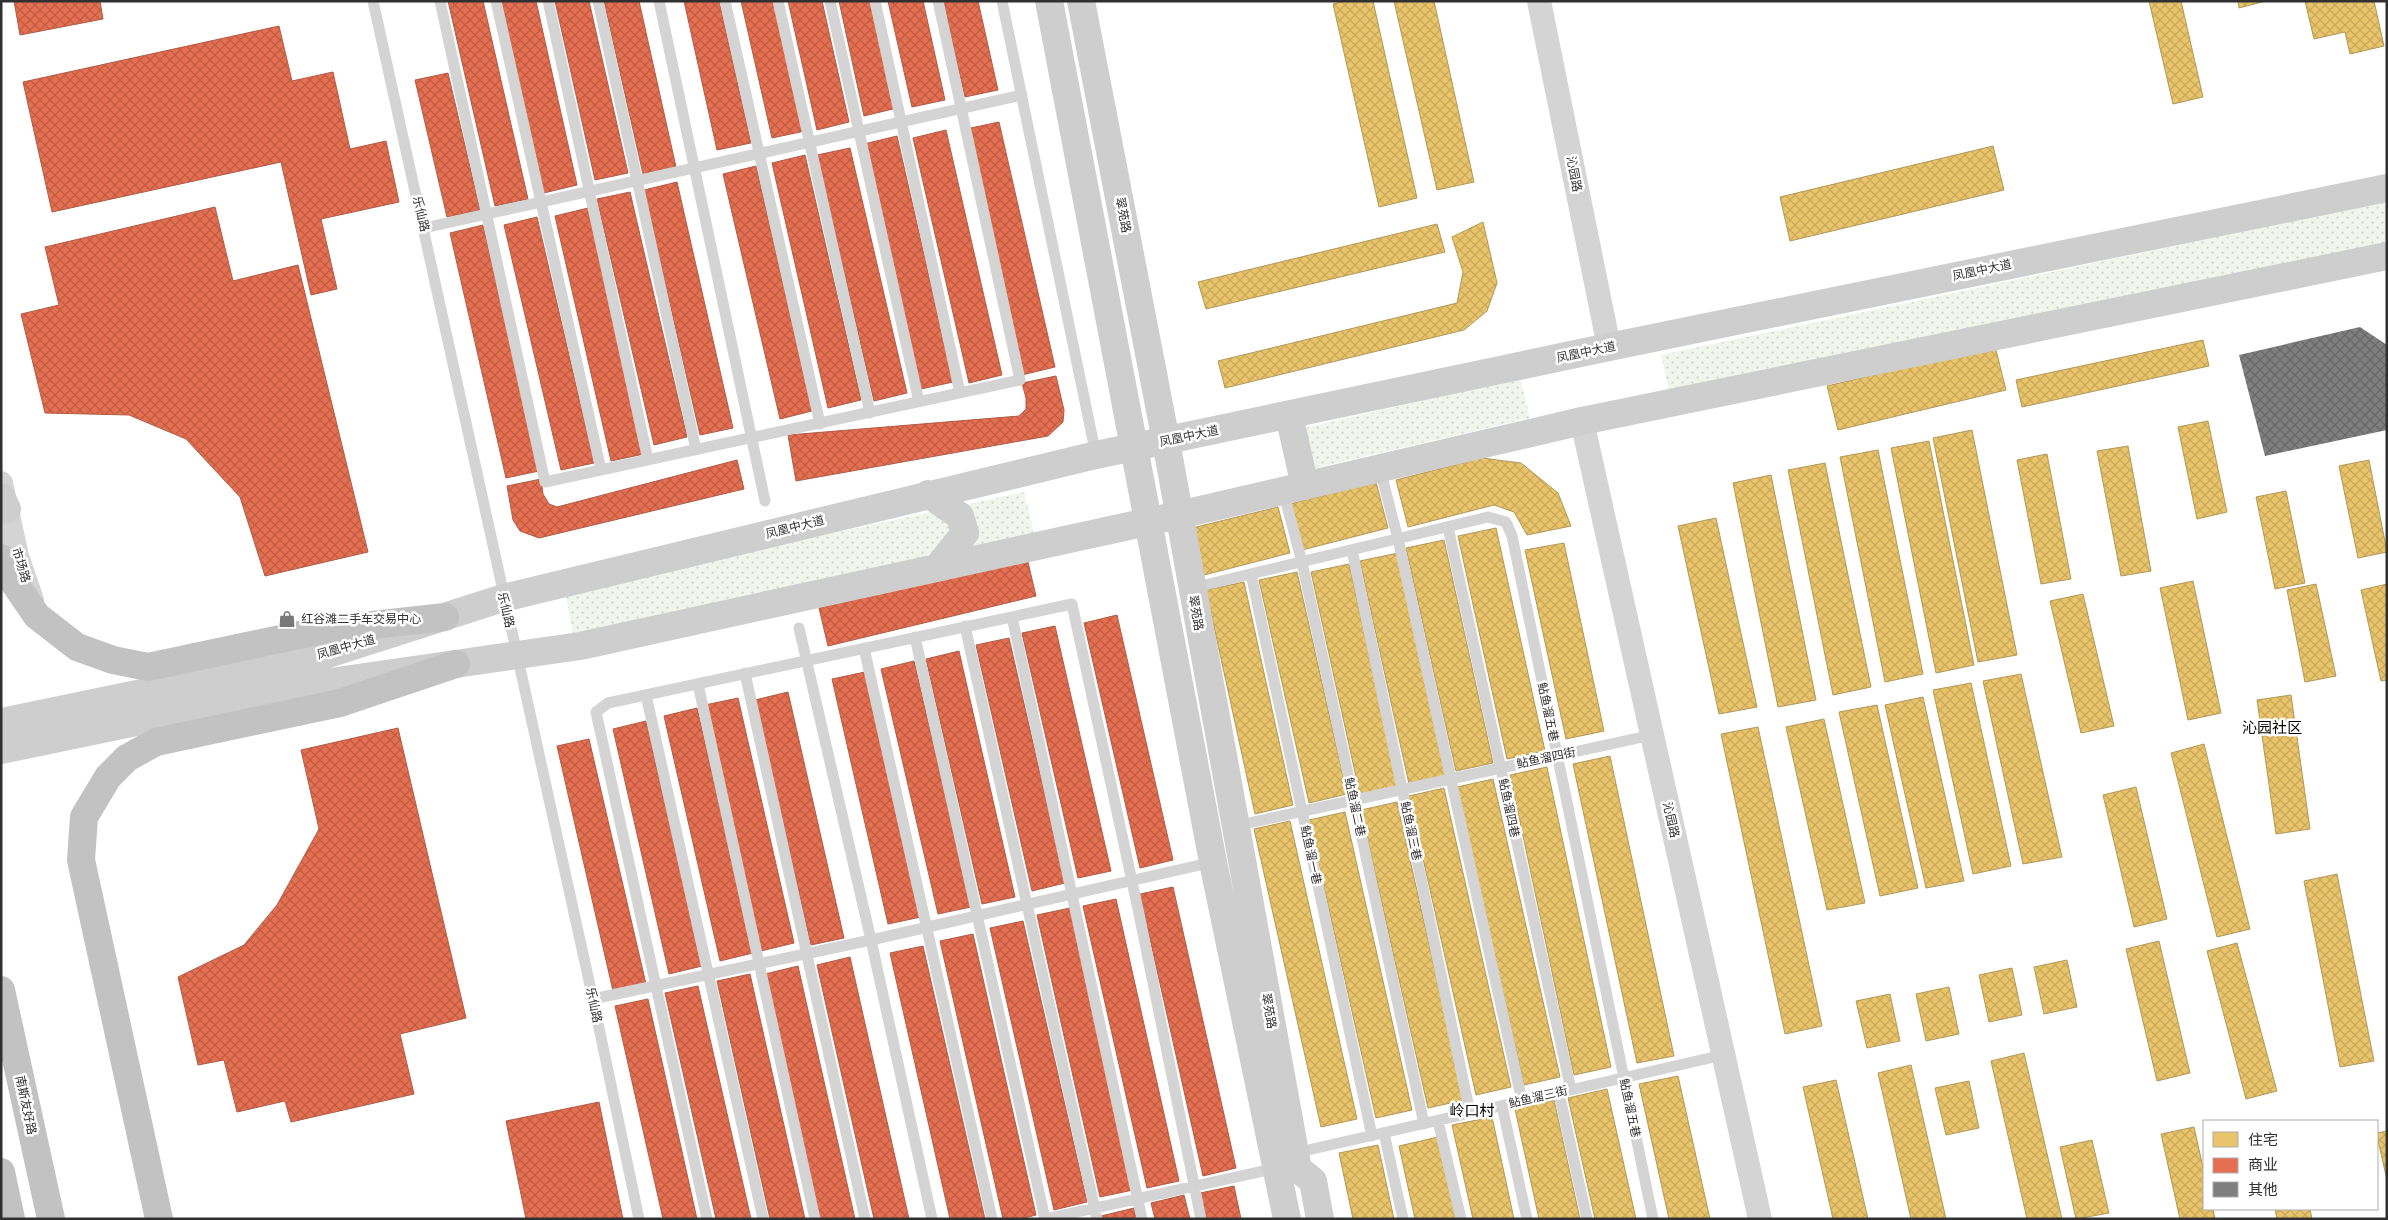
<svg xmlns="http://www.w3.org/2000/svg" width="2388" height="1220" viewBox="0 0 2388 1220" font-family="'Fira Sans','Noto Sans SC',sans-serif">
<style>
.park{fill:url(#park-dots)}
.homes{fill:url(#homes-cross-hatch);stroke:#b29859}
.shops{fill:url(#shops-cross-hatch);stroke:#b05c47}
.building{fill:url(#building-cross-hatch)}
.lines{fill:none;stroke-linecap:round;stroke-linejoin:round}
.lane{stroke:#d4d4d4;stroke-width:11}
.street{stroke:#d4d4d4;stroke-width:24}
.secondary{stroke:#cecece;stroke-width:28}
.highway{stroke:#c2c2c2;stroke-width:28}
.labels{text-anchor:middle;stroke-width:5;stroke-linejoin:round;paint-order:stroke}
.street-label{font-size:12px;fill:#303030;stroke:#fff}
.poi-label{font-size:12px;fill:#303030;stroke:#fff;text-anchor:start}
.quarter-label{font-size:15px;fill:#000;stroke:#fff}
</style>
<defs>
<pattern id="park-dots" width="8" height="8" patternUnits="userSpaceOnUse" patternTransform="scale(1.25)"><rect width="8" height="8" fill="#f1f6ec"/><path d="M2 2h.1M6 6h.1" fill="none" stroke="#cfd3cb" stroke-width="1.8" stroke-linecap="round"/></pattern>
<pattern id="homes-cross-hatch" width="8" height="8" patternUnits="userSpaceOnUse" patternTransform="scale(1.25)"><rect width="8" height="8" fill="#e9c46a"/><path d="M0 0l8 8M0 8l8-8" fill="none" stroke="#c8a95c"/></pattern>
<pattern id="shops-cross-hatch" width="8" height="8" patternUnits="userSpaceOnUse" patternTransform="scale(1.25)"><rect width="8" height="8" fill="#e76f51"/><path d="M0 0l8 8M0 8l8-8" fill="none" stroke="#bc5c44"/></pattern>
<pattern id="building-cross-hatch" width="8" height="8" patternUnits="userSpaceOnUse" patternTransform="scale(1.25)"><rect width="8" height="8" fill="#7f7f7f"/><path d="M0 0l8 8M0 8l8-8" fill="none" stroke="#686868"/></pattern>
</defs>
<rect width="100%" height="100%" fill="#fff"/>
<!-- park -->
<path class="park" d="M 2387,201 L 2387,247 L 1671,399 L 1661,355 Z
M 1520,378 L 1530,418 L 1315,468 L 1305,428 Z
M 1024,492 L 1035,537 L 574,640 L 565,591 Z"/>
<!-- homes -->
<path class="homes" d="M 1345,1 L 1373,1 L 1417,198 L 1379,207 L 1333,4 Z
M 1394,1 L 1434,1 L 1474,182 L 1437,190 Z
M 2149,1 L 2181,1 L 2203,97 L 2173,104 Z
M 2238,1 L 2266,1 L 2239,8 Z
M 2305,1 L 2374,1 L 2384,46 L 2350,54 L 2345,32 L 2314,39 Z
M 1993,146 L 2004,190 L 1790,241 L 1780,197 Z
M 1483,222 L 1497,283 L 1487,311 L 1464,330 L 1225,388 L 1218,361 L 1457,303 L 1463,272 L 1452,237 Z
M 1437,224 L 1445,252 L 1206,309 L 1198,282 Z
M 2203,340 L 2209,366 L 2022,407 L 2016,380 Z
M 1995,346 L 2006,390 L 1838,430 L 1827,386 Z
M 2208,421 L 2227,512 L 2197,519 L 2178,427 Z
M 1972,430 L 2017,655 L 1978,662 L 1933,438 Z
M 1929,441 L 1974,665 L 1936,673 L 1891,448 Z
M 2128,446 L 2151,571 L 2121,576 L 2097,451 Z
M 1878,450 L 1923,674 L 1885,682 L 1840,457 Z
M 2047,454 L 2071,579 L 2041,584 L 2017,460 Z
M 1482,458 L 1521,463 L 1558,493 L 1571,526 L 1527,535 L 1514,512 L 1494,505 L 1408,527 L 1396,480 Z
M 2369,460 L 2387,552 L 2358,558 L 2339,466 Z
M 1825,463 L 1871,687 L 1833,695 L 1788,470 Z
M 1771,475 L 1816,700 L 1778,707 L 1733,483 Z
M 1376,482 L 1388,528 L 1302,550 L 1290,504 Z
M 2286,491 L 2305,583 L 2275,589 L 2256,497 Z
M 1278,507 L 1290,553 L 1204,575 L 1192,528 Z
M 1716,518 L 1757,707 L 1719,714 L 1678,526 Z
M 1496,528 L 1545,751 L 1507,759 L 1458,536 Z
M 1444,540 L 1493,763 L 1456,771 L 1406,548 Z
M 1564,543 L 1604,731 L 1566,739 L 1525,550 Z
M 1398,553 L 1447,776 L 1409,784 L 1360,561 Z
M 1349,564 L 1398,787 L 1360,795 L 1311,572 Z
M 1297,572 L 1347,794 L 1309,803 L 1259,580 Z
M 2193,581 L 2221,713 L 2188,720 L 2160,588 Z
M 1244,582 L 1293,805 L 1255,814 L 1206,590 Z
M 2316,584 L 2336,676 L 2305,682 L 2287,590 Z
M 2387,584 L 2387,680 L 2381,681 L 2361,590 Z
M 2083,594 L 2114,726 L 2081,733 L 2050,601 Z
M 2021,674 L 2062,857 L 2023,864 L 1983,681 Z
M 1971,683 L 2011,866 L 1973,874 L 1933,690 Z
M 2291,695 L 2310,829 L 2276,834 L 2257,700 Z
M 1923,697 L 1964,881 L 1926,888 L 1885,705 Z
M 1877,705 L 1918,888 L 1880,896 L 1839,712 Z
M 1824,719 L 1865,903 L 1827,910 L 1786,727 Z
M 1758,727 L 1822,1026 L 1785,1034 L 1721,734 Z
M 2204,744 L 2250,929 L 2217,937 L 2171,753 Z
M 1610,756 L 1674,1056 L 1637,1063 L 1573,764 Z
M 1547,767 L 1611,1067 L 1574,1075 L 1510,775 Z
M 1493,779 L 1560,1077 L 1524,1085 L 1457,787 Z
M 2136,787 L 2167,919 L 2134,927 L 2103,795 Z
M 1444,788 L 1511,1087 L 1476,1095 L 1409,796 Z
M 1397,802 L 1464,1100 L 1428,1108 L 1361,810 Z
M 1345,812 L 1412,1110 L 1376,1118 L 1309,820 Z
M 1290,821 L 1357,1119 L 1321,1127 L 1254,829 Z
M 2337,874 L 2374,1061 L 2340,1067 L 2304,881 Z
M 2159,941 L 2190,1073 L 2157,1081 L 2126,949 Z
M 2237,943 L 2277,1091 L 2246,1099 L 2207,951 Z
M 2067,960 L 2077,1007 L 2044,1014 L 2034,967 Z
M 2012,968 L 2022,1015 L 1989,1022 L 1979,975 Z
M 1949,987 L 1959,1034 L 1926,1041 L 1916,994 Z
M 1890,994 L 1900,1041 L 1867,1048 L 1856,1001 Z
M 2024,1053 L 2062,1219 L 2027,1219 L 1991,1061 Z
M 1911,1065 L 1946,1219 L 1911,1219 L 1878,1073 Z
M 1678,1076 L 1710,1219 L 1669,1219 L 1639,1084 Z
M 1836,1080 L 1868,1219 L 1833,1219 L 1803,1087 Z
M 1969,1081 L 1979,1128 L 1946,1135 L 1935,1088 Z
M 1607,1089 L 1636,1219 L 1595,1219 L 1568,1098 Z
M 1554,1100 L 1580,1219 L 1539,1219 L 1515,1109 Z
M 1492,1117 L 1514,1219 L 1473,1219 L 1452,1125 Z
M 2194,1127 L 2204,1172 L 2204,1209 L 2213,1209 L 2215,1219 L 2180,1219 L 2161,1134 Z
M 2387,1131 L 2387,1180 L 2377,1136 L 2377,1133 Z
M 1438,1137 L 1456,1219 L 1415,1219 L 1399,1146 Z
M 2092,1140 L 2109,1213 L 2076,1219 L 2060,1147 Z
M 1378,1145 L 1394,1219 L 1353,1219 L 1339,1153 Z
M 2275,1209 L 2310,1209 L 2312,1219 L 2277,1219 Z"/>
<!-- shops -->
<path class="shops" d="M 14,1 L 100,1 L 103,19 L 20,35 Z
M 448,1 L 483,1 L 528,199 L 495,206 Z
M 501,1 L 536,1 L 577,185 L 544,193 Z
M 555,1 L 589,1 L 628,173 L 595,180 Z
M 604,1 L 639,1 L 676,167 L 643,174 Z
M 684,1 L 719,1 L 751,143 L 717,150 Z
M 741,1 L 776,1 L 805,131 L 772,138 Z
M 788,1 L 822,1 L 849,122 L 817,130 Z
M 839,1 L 873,1 L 897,108 L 864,116 Z
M 888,1 L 923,1 L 945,100 L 912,107 Z
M 943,1 L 978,1 L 998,90 L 965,97 Z
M 279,26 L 292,81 L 333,72 L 350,149 L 386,141 L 399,202 L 321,219 L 337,289 L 311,295 L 281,162 L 52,212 L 23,82 Z
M 448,73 L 480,210 L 447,217 L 415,80 Z
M 999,122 L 1055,367 L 1022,375 L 966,129 Z
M 946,130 L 1002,375 L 969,383 L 913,138 Z
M 897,136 L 953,382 L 921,389 L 864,144 Z
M 850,148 L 907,393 L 874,401 L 817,155 Z
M 805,155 L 861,400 L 828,408 L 772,163 Z
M 756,166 L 812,411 L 780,419 L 723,174 Z
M 677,182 L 733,428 L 700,435 L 644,190 Z
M 630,192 L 687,437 L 654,445 L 597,199 Z
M 215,207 L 233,281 L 298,265 L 368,552 L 265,576 L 240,497 L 186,439 L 129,415 L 45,413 L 21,314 L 59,305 L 45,247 Z
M 588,208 L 644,454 L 611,461 L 555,216 Z
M 537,217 L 594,463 L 561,470 L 504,225 Z
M 483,225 L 539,471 L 506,478 L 450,233 Z
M 1056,376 L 1064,410 L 1063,422 L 1048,436 L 796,481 L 788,435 L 1019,416 L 1026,409 L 1026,398 L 1022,383 Z
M 737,460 L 744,489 L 539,538 L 520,531 L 513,520 L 507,486 L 541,479 L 543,494 L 549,504 L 557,507 Z
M 1027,558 L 1036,596 L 828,646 L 819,608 Z
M 1117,615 L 1173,860 L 1140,868 L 1084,623 Z
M 1055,626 L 1111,871 L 1078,878 L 1022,633 Z
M 1009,638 L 1065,883 L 1032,891 L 976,645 Z
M 959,651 L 1015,897 L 982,904 L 926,659 Z
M 914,661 L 971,907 L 938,914 L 881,669 Z
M 865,672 L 921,917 L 888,924 L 832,679 Z
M 788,692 L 844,938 L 811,945 L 755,700 Z
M 738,698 L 794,943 L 761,951 L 705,705 Z
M 697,708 L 753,953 L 720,961 L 664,716 Z
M 646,721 L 702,966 L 669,974 L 613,729 Z
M 398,728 L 466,1018 L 400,1034 L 414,1094 L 291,1122 L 285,1101 L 237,1112 L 224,1060 L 198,1065 L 178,977 L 244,945 L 277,905 L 319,829 L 301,750 Z
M 589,739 L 646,984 L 613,991 L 557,746 Z
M 1173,887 L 1236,1168 L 1203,1176 L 1140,894 Z
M 1116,899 L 1179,1181 L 1147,1188 L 1083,906 Z
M 1070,908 L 1133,1190 L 1100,1197 L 1037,915 Z
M 1023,921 L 1087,1202 L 1054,1210 L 990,928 Z
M 973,934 L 1036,1215 L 1021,1219 L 1003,1219 L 940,941 Z
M 923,946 L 985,1219 L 950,1219 L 890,953 Z
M 850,957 L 909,1219 L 874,1219 L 817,965 Z
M 798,966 L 855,1219 L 820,1219 L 765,974 Z
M 750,974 L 805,1219 L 770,1219 L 717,981 Z
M 698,986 L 751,1219 L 716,1219 L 665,993 Z
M 648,999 L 697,1219 L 663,1219 L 615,1006 Z
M 599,1102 L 623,1219 L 526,1219 L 506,1121 Z
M 1234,1186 L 1241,1219 L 1206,1219 L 1200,1193 Z
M 1184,1195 L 1190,1219 L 1155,1219 L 1151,1203 Z
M 1134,1208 L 1137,1219 L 1102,1219 L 1101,1216 Z"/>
<!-- building -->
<path class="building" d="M 2360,327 L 2387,345 L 2387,430 L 2265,456 L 2239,355 Z"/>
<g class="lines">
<!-- lane -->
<path class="lane" d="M 373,1 L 593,999 L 639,1219
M 440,1 L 545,482 L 1020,380 L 938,1
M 496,1 L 601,470
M 548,1 L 648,460
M 598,1 L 696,450
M 659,1 L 765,501
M 725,1 L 820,424
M 778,1 L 870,413
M 830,1 L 919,402
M 875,1 L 960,393
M 1002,1 L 1096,455
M 424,228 L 1022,95
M 1380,469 L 1398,539 L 1522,1101
M 1283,491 L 1302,562 L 1424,1124
M 1448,527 L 1571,1090
M 1352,550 L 1470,1113
M 1251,574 L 1372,1136
M 1192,588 L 1488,517 L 1506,522 L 1512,536 L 1653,1219
M 1012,617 L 1142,1219
M 965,626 L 1097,1219
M 799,628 L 871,940 L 932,1219
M 915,637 L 1045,1219
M 864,648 L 992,1219
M 745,673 L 865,1219
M 698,684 L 815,1219
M 646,695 L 763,1219
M 1235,826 L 1652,735
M 593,999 L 871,940 L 1213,862
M 1559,1093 L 1587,1219
M 1502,1106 L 1527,1219
M 1438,1121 L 1461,1219
M 1384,1133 L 1403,1219
M 1295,1153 L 1723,1055
M 707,1219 L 596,712 L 608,703 L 1072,604 L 1138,909 L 1201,1219
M 1045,1219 L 1277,1168"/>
<!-- street -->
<path class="street" d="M 1539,1 L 1609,347
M 1582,421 L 1760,1219
M 1,483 L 17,556 L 32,600"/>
<!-- secondary -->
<path class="secondary" d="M 1049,1 L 1213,862 L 1287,1219
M 1081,1 L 1166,441 L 1298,1169 L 1313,1181 L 1320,1219
M 1289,415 L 1305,486
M 928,494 L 960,516 L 965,533 L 937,568
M 1,497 L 7,509
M 1,722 L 325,655 L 503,598 L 1096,455 L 1609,347 L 2387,188
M 1,750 L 330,682 L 580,646 L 1179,515 L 1582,421 L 2387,256"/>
<!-- highway -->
<path class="highway" d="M 1,558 L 8,574 L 37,616 L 77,647 L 113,660 L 148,667 L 318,631 L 445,617
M 1,990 L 51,1219
M 1,1172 L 11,1219
M 159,1219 L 81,860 L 84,817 L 108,777 L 127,758 L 156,742 L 340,703 L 456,664"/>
</g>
<!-- icons -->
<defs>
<g id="shop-bare" transform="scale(1.35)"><path d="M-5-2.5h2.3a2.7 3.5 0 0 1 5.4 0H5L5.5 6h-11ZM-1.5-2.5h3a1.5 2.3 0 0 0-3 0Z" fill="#787878" stroke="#fff" stroke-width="2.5" paint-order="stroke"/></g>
</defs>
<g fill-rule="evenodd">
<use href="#shop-bare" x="287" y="619"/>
</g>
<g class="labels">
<!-- street labels -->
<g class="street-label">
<text transform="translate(1574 174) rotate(79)" y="4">沁园路</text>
<text transform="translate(421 214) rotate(77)" y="4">乐仙路</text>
<text transform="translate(1123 215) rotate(79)" y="4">翠苑路</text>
<text transform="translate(1982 270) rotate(-12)" y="4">凤凰中大道</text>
<text transform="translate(1586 352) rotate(-12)" y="4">凤凰中大道</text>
<text transform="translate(1189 436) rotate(-12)" y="4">凤凰中大道</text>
<text transform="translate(795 527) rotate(-14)" y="4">凤凰中大道</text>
<text transform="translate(21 565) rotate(73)" y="4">市场路</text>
<text transform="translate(506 610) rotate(77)" y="4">乐仙路</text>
<text transform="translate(1196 613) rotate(80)" y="4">翠苑路</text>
<text transform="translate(346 647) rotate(-16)" y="4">凤凰中大道</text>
<text transform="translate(1548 712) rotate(78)" y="4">鲇鱼溜五巷</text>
<text transform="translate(1546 758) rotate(-12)" y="4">鲇鱼溜四街</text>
<text transform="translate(1355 807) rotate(78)" y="4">鲇鱼溜二巷</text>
<text transform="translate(1509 808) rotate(78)" y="4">鲇鱼溜四巷</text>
<text transform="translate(1671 820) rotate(77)" y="4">沁园路</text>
<text transform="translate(1411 831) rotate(78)" y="4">鲇鱼溜三巷</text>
<text transform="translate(1311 855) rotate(78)" y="4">鲇鱼溜一巷</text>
<text transform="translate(594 1005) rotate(78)" y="4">乐仙路</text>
<text transform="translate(1269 1011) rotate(80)" y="4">翠苑路</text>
<text transform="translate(1538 1097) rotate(-13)" y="4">鲇鱼溜三街</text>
<text transform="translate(26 1105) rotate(78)" y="4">南斯友好路</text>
<text transform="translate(1630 1108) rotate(78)" y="4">鲇鱼溜五巷</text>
</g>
<!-- poi labels -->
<g class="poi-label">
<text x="301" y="623">红谷滩二手车交易中心</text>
</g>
<!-- quarter labels -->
<g class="quarter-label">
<text x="2272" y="733">沁园社区</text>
<text x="1472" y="1116">岭口村</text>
</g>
</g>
<!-- border -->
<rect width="2388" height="1220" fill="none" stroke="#303030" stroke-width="5"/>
<!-- legend -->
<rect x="2203" y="1120" width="175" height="90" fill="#ffffff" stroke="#acacac"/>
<rect x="2213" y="1132" width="25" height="15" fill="#e9c46a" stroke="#acacac"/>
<text x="2248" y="1145" font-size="15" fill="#303030">住宅</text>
<rect x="2213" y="1158" width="25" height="15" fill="#e76f51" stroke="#acacac"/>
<text x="2248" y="1170" font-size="15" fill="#303030">商业</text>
<rect x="2213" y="1182" width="25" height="15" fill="#7f7f7f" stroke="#acacac"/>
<text x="2248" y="1195" font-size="15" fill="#303030">其他</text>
</svg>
